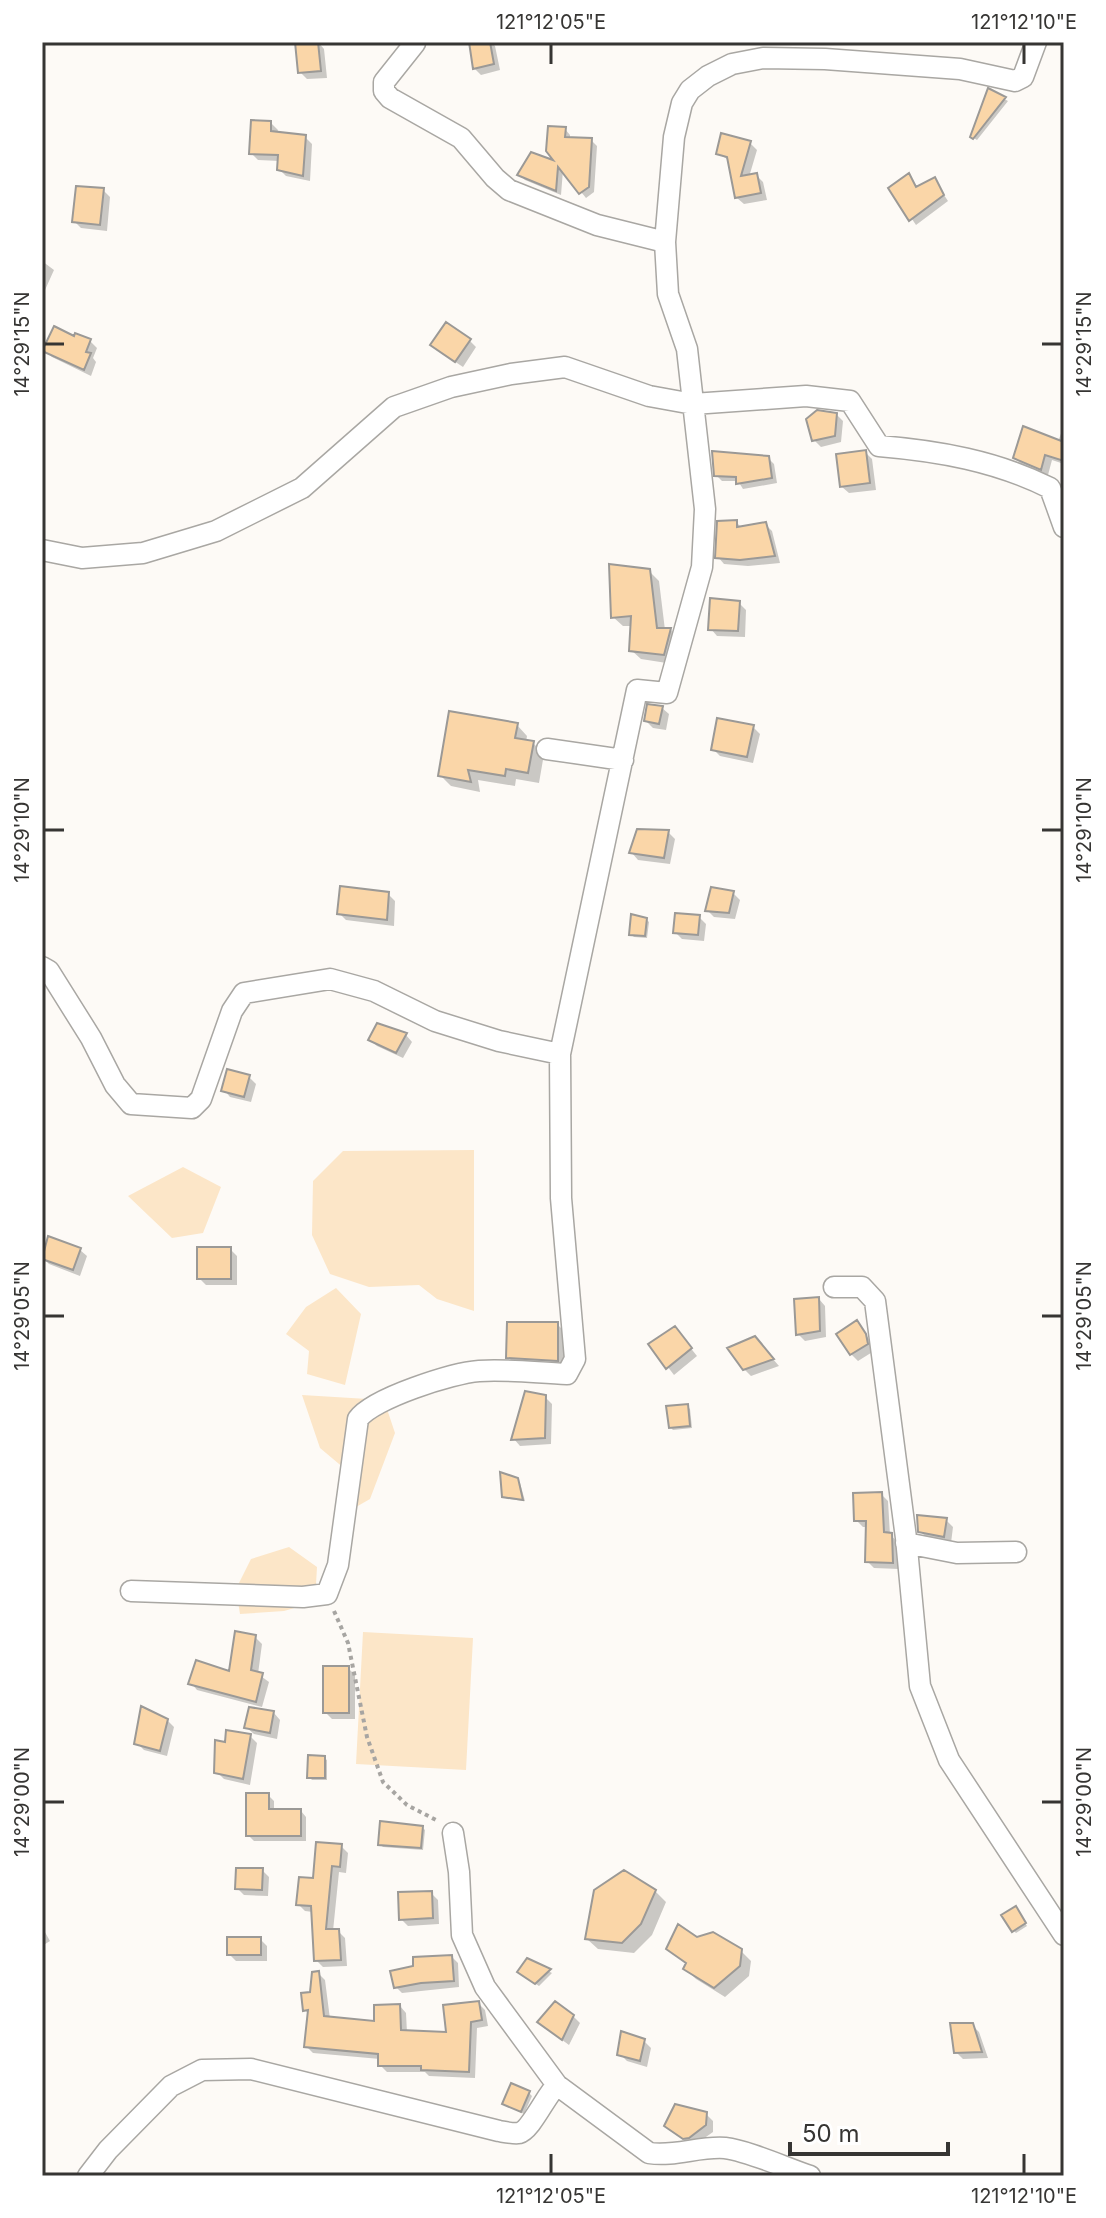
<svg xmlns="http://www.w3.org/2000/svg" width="1106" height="2218" viewBox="0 0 1106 2218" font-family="Inter,sans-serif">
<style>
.green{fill:#fce6c8}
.shadow{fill:#0003}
.building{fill:#fad6a8;stroke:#9b9996;stroke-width:2}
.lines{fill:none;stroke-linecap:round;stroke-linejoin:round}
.street-casing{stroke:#a9a7a3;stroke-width:23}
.path{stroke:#a7a5a2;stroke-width:4;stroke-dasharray:4 4;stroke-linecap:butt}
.street{stroke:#fff;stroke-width:20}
.ticks{fill:none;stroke:#363533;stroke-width:3}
.neatline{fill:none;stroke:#363533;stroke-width:3}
.ticks-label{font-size:20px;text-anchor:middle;fill:#363533}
</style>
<rect width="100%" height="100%" fill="#fdfaf6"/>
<!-- green -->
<path class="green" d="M 474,1150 L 474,1311 L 437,1299 L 419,1285 L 369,1287 L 330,1274 L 312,1235 L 313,1181 L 343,1151 Z
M 183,1167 L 221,1187 L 203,1233 L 172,1238 L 128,1196 Z
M 336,1288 L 361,1314 L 345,1385 L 307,1374 L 309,1351 L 286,1334 L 306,1307 Z
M 302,1395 L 384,1400 L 395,1433 L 370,1499 L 342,1515 L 336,1500 L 345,1469 L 320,1448 Z
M 289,1547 L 317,1567 L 315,1602 L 284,1611 L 240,1614 L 236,1589 L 251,1559 Z
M 363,1632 L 473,1638 L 466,1770 L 356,1764 Z"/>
<!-- shadow -->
<path class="shadow" d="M 318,42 L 324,49 L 327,78 L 307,79 L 300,72 Z
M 471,42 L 491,42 L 495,46 L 500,70 L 481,75 L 474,68 Z
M 989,91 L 1008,101 L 977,140 L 972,137 Z
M 271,123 L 278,130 L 277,134 L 305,137 L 312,144 L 310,181 L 286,176 L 279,169 L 280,161 L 258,160 L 251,153 Z
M 565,129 L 570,135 L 570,139 L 591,140 L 597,146 L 594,192 L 586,198 L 563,170 L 561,195 L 525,180 L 520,175 L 559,164 Z
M 750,143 L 757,150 L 749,177 L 756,175 L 763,182 L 767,200 L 744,204 L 737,198 L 730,161 L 718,153 Z
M 909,176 L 918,188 L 934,180 L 948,201 L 916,225 L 891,188 Z
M 103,190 L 110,197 L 107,231 L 81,228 L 74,221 Z
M 42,261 L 54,270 L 45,290 L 42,288 Z
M 75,339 L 90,341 L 97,348 L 93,358 L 96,362 L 91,376 L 52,357 L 45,350 Z
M 470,341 L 476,347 L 463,367 L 439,351 Z
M 836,414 L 843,421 L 841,442 L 821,447 L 814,440 Z
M 1064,425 L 1064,464 L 1052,460 L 1048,475 L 1022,465 L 1015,458 L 1058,442 Z
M 865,452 L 872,459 L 876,490 L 849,493 L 842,487 Z
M 768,458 L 774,464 L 777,483 L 743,489 L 738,481 L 722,481 L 716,475 Z
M 736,522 L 742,528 L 765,524 L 772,531 L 780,563 L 748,566 L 724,564 L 718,557 Z
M 649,571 L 659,581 L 665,630 L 671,630 L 680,640 L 673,664 L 641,659 L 631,650 L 633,626 L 623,626 L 613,617 Z
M 739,603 L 746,610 L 745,637 L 717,636 L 711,629 Z
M 662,708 L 669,714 L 666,730 L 653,728 L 646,721 Z
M 517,725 L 527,736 L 526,742 L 533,743 L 544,754 L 539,783 L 516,779 L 515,786 L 478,780 L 480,792 L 451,786 L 440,775 Z
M 753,727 L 760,734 L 753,763 L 720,756 L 713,749 Z
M 668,832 L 675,839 L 670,864 L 638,860 L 632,853 Z
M 733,893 L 740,900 L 735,919 L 714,917 L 707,910 Z
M 388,894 L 395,901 L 394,926 L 346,920 L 339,913 Z
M 699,917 L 706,924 L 704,941 L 682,939 L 675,932 Z
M 646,919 L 649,922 L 647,938 L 634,937 L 631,934 Z
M 406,1035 L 412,1042 L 403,1058 L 377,1046 L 370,1040 Z
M 249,1077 L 256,1084 L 251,1102 L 230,1097 L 224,1090 Z
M 49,1238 L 80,1250 L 87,1256 L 80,1276 L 49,1264 L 42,1257 Z
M 230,1249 L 237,1256 L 237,1285 L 206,1285 L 199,1278 Z
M 819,1299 L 825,1306 L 826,1337 L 805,1341 L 798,1334 Z
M 857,1323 L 872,1343 L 874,1351 L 858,1361 L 851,1354 Z
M 557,1324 L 568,1335 L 568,1370 L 519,1368 L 508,1357 Z
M 681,1336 L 697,1356 L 674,1375 L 651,1345 Z
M 761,1345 L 779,1366 L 751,1376 L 744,1369 Z
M 545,1397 L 552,1404 L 551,1444 L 520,1446 L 514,1439 Z
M 687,1406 L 690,1409 L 692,1428 L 673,1430 L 670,1427 Z
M 517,1479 L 520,1483 L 525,1501 L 507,1499 L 504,1496 Z
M 881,1494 L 888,1501 L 890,1535 L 898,1542 L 899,1569 L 874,1568 L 867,1561 L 867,1527 L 863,1527 L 856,1520 Z
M 946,1520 L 953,1527 L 951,1543 L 927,1538 L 920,1531 Z
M 255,1637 L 262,1644 L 258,1674 L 269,1682 L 262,1707 L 197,1690 L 191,1683 L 231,1673 Z
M 348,1668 L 355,1675 L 355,1719 L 332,1719 L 325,1712 Z
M 274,1713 L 280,1720 L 277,1739 L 254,1734 L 247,1728 Z
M 167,1720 L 174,1727 L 167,1756 L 144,1750 L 137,1743 Z
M 250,1736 L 257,1743 L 250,1785 L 224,1779 L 217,1772 L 227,1744 Z
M 324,1758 L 327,1760 L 327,1780 L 312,1780 L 309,1777 Z
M 268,1795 L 274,1801 L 274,1811 L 301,1811 L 306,1817 L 306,1841 L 254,1841 L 248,1835 Z
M 422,1827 L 425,1830 L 423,1850 L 383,1847 L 380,1844 Z
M 341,1846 L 348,1853 L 346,1873 L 339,1872 L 333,1931 L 338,1931 L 345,1938 L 347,1966 L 323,1967 L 316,1960 L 313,1912 L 305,1911 L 298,1904 Z
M 262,1870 L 269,1877 L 268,1896 L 244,1895 L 237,1888 Z
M 655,1891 L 666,1902 L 652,1935 L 634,1953 L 598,1949 L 587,1939 Z
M 431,1893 L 438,1900 L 439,1924 L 408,1926 L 401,1919 Z
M 1018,1912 L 1027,1926 L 1016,1933 L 1013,1930 Z
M 42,1927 L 50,1941 L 42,1946 Z
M 260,1939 L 267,1946 L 267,1961 L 236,1961 L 229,1954 Z
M 697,1939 L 741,1951 L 751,1961 L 749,1976 L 725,1997 L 696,1979 L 686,1969 L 687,1965 L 669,1949 Z
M 452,1957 L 458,1963 L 459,1987 L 402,1993 L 396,1987 Z
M 528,1961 L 552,1973 L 539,1986 L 522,1975 Z
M 318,1973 L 325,1980 L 330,2019 L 376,2023 L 400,2006 L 406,2013 L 407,2033 L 449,2034 L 478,2003 L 485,2010 L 488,2026 L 477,2028 L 475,2078 L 429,2076 L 425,2072 L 387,2072 L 380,2065 L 380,2059 L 313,2053 L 306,2046 L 310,2014 L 305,2010 Z
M 573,2016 L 580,2023 L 569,2045 L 546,2028 Z
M 972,2025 L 979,2032 L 988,2058 L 963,2059 L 956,2052 Z
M 644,2041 L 651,2048 L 647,2067 L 627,2061 L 620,2054 Z
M 529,2093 L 532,2096 L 524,2114 L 505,2104 Z
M 706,2114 L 713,2121 L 713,2132 L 696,2144 L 692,2145 L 666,2126 Z"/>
<!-- building -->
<path class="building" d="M 295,42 L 318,42 L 321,71 L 298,73 Z
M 469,42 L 490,42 L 494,64 L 473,69 Z
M 988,88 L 1006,97 L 973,139 L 970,137 Z
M 251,120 L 271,121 L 271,131 L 306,135 L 303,176 L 277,170 L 278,155 L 249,154 Z
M 548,126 L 566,127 L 565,137 L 592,138 L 589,187 L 579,194 L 558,167 L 556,191 L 517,175 L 531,152 L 553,160 L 546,151 Z
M 721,133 L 751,141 L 741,176 L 757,173 L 761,193 L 735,198 L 727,157 L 716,154 Z
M 909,173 L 916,187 L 935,177 L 944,195 L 909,221 L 888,188 Z
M 76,186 L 104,188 L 100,225 L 72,222 Z
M 446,322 L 471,339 L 455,362 L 430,345 Z
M 54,326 L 74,336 L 75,333 L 91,339 L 86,352 L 91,353 L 84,370 L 42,351 Z
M 817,410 L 837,413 L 835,436 L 812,441 L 806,419 Z
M 1023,426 L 1064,442 L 1064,461 L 1045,455 L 1041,470 L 1013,458 Z
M 866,450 L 870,483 L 840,487 L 836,454 Z
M 712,451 L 769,456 L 772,478 L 736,484 L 736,477 L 714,476 Z
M 737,520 L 737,527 L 766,522 L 775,556 L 740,560 L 715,558 L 717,521 Z
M 609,564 L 650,569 L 657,628 L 671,628 L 664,655 L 629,651 L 631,616 L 611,618 Z
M 710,598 L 740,601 L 738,631 L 708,630 Z
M 647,704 L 663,706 L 659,724 L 644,721 Z
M 449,711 L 518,723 L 515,738 L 534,741 L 528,773 L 506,769 L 505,776 L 468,770 L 471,782 L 438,776 Z
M 717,718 L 754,725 L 747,757 L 711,750 Z
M 637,829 L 669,830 L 664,858 L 629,853 Z
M 340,886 L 389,892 L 387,920 L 337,914 Z
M 711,887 L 734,891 L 729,913 L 705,911 Z
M 675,913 L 700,915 L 698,935 L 673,933 Z
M 631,914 L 647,918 L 645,936 L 629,935 Z
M 377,1023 L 407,1033 L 396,1053 L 368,1040 Z
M 227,1069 L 250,1075 L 244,1097 L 221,1091 Z
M 48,1236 L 81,1248 L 73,1270 L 42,1259 Z
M 197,1247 L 231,1247 L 231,1279 L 197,1279 Z
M 819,1297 L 820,1331 L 796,1335 L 794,1299 Z
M 857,1320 L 866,1334 L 868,1344 L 850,1355 L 836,1334 Z
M 507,1322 L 558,1322 L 558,1361 L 506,1358 Z
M 675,1326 L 692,1348 L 666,1369 L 648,1344 Z
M 755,1336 L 774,1359 L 743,1370 L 727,1348 Z
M 525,1391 L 546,1395 L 545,1438 L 511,1440 Z
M 688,1404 L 690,1426 L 669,1428 L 666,1406 Z
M 500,1472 L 518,1478 L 523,1500 L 502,1497 Z
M 882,1492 L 884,1532 L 892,1533 L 893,1563 L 865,1562 L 866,1521 L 854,1521 L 853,1493 Z
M 917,1515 L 947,1518 L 944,1537 L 918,1532 Z
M 235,1631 L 256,1635 L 251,1670 L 263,1673 L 256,1702 L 188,1684 L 196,1660 L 229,1671 Z
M 323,1666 L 349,1666 L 349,1713 L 323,1713 Z
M 141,1706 L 168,1719 L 160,1751 L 134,1744 Z
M 249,1707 L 274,1711 L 270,1733 L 244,1728 Z
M 226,1730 L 251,1734 L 243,1779 L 214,1773 L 215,1740 L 225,1742 Z
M 308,1755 L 325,1756 L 325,1778 L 307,1778 Z
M 246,1793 L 269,1793 L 269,1809 L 301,1809 L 301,1836 L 246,1836 Z
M 380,1821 L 423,1826 L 421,1848 L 378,1845 Z
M 316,1842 L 342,1844 L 340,1867 L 332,1866 L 326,1929 L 339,1929 L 341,1960 L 314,1961 L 311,1906 L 296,1905 L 299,1877 L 313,1878 Z
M 236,1868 L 263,1868 L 262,1890 L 235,1889 Z
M 624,1870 L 656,1890 L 641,1924 L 622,1943 L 585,1939 L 594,1890 Z
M 432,1891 L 433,1918 L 399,1920 L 398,1892 Z
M 1016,1906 L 1026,1923 L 1012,1932 L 1001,1915 Z
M 678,1924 L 697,1937 L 713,1932 L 742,1949 L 740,1966 L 714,1988 L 683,1969 L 686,1963 L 666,1949 Z
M 227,1937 L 261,1937 L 261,1955 L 227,1955 Z
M 452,1955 L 454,1981 L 421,1983 L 394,1988 L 390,1971 L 413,1966 L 413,1957 Z
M 527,1958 L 551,1969 L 535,1984 L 517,1972 Z
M 319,1971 L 324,2016 L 374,2021 L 374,2005 L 400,2004 L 401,2030 L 446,2032 L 443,2005 L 479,2001 L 482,2020 L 471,2022 L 469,2072 L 421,2070 L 421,2066 L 378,2066 L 378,2054 L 304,2047 L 308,2010 L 303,2011 L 301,1993 L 310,1992 L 312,1972 Z
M 555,2001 L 574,2015 L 562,2040 L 537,2022 Z
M 950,2023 L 973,2023 L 982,2052 L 954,2053 Z
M 621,2031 L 645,2039 L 640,2061 L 617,2055 Z
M 511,2083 L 530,2091 L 521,2112 L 502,2104 Z
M 675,2104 L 707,2112 L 706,2125 L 689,2138 L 683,2139 L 664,2126 Z"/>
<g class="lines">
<!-- street casing -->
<g class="street-casing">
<path id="street" d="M 415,43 L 384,82 L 384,91 L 390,98 L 461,138 L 495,178 L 509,190 L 597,225 L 665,242
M 42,550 L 82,558 L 143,553 L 216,531 L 302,488 L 394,407 L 451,387 L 511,374 L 565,367 L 649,396 L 693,404 L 806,396 L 850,401 L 879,446 C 939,451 996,461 1050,488 L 1064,527
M 547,749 L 623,760
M 42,967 L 49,971 L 91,1038 L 115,1085 L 131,1104 L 192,1108 L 201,1099 L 232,1011 L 244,993 L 330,979 L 374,991 L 435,1021 L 499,1041 L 560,1054
M 834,1287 L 862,1287 L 875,1301 L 906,1538 L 920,1686 L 949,1760 L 1064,1935
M 906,1543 L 957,1553 L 1016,1552
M 131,1591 L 303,1597 L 327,1594 L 338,1565 L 358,1419 C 373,1398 453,1373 479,1371 C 508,1369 538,1373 567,1374 L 575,1359 L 561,1198 L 560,1054 L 637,690 L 667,693 L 702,567 L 705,509 L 687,349 L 668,294 L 665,242 L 674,137 L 682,103 L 690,90 L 708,76 L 732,64 L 763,58 L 825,59 L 960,69 L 1015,81 L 1023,77 L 1036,42
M 453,1833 L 459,1872 L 462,1935 L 485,1987 L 557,2085
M 88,2176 L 108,2150 L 171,2086 L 202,2070 L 251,2069 L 499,2131 C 505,2132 514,2134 519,2133 C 531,2130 546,2095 557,2085 L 649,2153 C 675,2157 699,2146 725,2148 C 749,2151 786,2168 810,2176"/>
</g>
<!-- path -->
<path class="path" d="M 334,1611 L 348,1643 L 367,1737 L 383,1782 L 407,1805 L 438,1821"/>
<!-- street -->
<use href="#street" class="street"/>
</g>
<!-- ticks -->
<path class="ticks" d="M 551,44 L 551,64M 1024,44 L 1024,64M 44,344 L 64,344M 1042,344 L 1062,344M 44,830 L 64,830M 1042,830 L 1062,830M 44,1316 L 64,1316M 1042,1316 L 1062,1316M 44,1802 L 64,1802M 1042,1802 L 1062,1802M 551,2154 L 551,2174M 1024,2154 L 1024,2174"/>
<!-- border -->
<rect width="1106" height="2218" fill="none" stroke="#ffffff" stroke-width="88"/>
<!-- scale -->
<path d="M790 2142v12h158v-12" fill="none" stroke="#363533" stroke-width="4"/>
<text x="802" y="2142" font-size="24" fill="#363533" stroke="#ffffff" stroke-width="6" paint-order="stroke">50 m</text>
<rect x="44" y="44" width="1018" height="2130" class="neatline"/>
<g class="ticks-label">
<text x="551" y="29">121°12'05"E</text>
<text x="1024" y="29">121°12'10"E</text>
<text transform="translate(22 344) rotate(-90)" y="7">14°29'15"N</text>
<text transform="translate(1084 344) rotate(-90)" y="7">14°29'15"N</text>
<text transform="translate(22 830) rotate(-90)" y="7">14°29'10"N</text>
<text transform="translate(1084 830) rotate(-90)" y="7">14°29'10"N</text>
<text transform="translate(22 1316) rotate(-90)" y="7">14°29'05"N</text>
<text transform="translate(1084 1316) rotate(-90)" y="7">14°29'05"N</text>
<text transform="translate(22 1802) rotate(-90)" y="7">14°29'00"N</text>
<text transform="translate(1084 1802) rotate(-90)" y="7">14°29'00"N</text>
<text x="551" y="2203">121°12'05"E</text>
<text x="1024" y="2203">121°12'10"E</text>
</g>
</svg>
